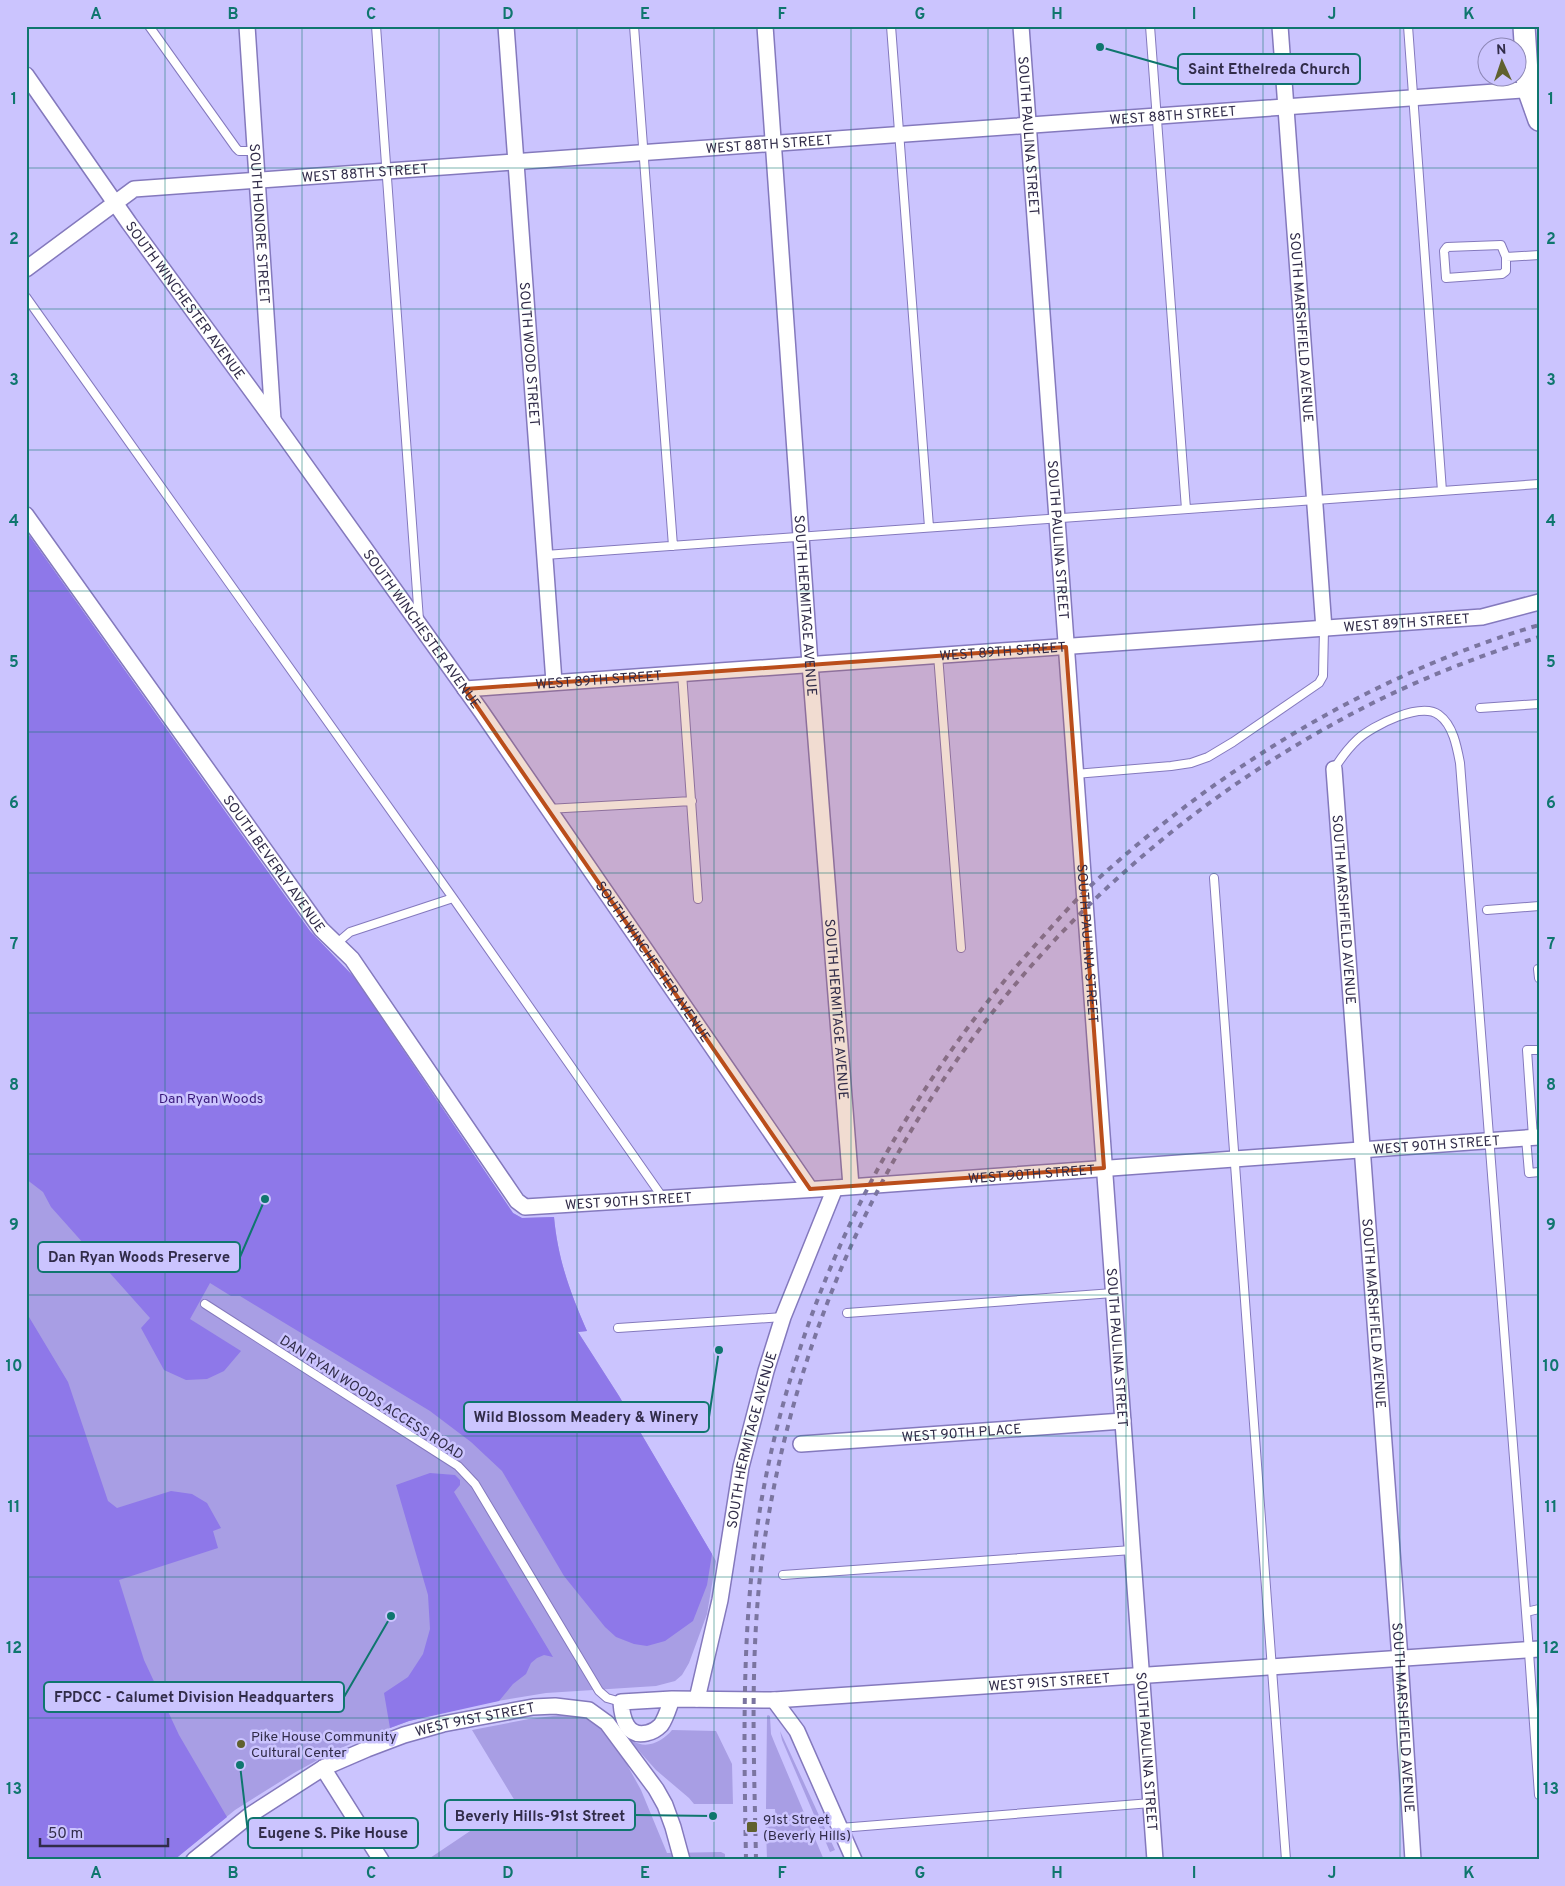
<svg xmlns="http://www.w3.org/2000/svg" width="1565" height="1886" viewBox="0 0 1565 1886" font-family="Overpass,sans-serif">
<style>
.green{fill:#a89ee4}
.forest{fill:#8e78e9}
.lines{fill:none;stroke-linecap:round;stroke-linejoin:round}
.service-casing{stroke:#8479bd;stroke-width:10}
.minor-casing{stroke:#8479bd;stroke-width:18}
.secondary-casing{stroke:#8479bd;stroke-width:24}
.service{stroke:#fff;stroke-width:8}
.minor{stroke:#fff;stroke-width:15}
.secondary{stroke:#fff;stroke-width:21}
.rail{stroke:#7b75a0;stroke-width:4;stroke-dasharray:6 6;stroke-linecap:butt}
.marked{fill:#ba4e1b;fill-opacity:0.2;stroke:#ba4e1b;stroke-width:4;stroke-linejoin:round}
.grid{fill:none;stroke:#0f766e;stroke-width:1;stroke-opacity:0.55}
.poi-dot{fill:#60612e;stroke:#cbc4fe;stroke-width:2}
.labels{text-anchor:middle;stroke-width:5;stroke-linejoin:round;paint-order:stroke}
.street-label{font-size:14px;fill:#312c49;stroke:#cbc4fe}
.park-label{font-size:14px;fill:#3a197d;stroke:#cbc4fe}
.poi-label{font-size:14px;fill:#312c49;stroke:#cbc4fe;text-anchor:start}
.leader{fill:none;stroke:#0f766e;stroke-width:2}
.callout-dot{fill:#0f766e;stroke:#cbc4fe;stroke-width:2}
.callout{fill:#cbc4fe;stroke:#0f766e;stroke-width:2}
.callout-label{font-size:15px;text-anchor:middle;font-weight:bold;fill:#312c49}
.neatline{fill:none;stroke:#0f766e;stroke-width:2}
.grid-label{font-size:16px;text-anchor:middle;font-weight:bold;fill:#0f766e}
</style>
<rect width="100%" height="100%" fill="#cbc4fe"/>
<!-- green -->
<path class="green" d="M 26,531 L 310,931 L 354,977 L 513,1213 L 522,1218 L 554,1217 C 558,1260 570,1292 587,1331 L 578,1332 L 619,1396 L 716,1561 L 707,1614 L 689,1663 L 682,1675 L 675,1681 L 656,1686 L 546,1693 L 479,1704 L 409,1721 L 371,1735 L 332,1752 L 294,1773 L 235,1810 L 174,1860 L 26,1860 Z
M 561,1715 L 583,1717 L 602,1726 L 625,1761 L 641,1790 L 667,1853 L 721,1852 L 725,1854 L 725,1860 L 427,1860 L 515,1801 L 472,1730 L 529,1719 Z
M 768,1715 L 770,1716 L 771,1734 L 775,1744 L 824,1860 L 767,1860 L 766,1827 L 776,1826 L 775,1809 L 766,1809 L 767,1716 Z
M 672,1730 L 716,1731 L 732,1764 L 733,1804 L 694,1804 L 689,1798 L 656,1770 L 624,1734 C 627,1735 629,1739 633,1741 C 647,1750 663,1741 672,1730 Z
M 780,1731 L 835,1850 L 830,1852 L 782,1740 Z"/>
<!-- forest -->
<path class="forest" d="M 26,531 L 310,931 L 354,977 L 513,1213 L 522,1218 L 554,1217 C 558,1260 570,1292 587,1331 L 578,1332 L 619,1396 L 712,1554 L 707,1585 L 693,1621 L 665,1641 L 647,1646 L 634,1644 L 616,1637 L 605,1627 L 564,1576 L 502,1471 L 471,1442 L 430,1411 L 240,1296 L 231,1296 L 210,1283 L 190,1319 L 241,1351 L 224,1371 L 207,1379 L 186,1380 L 164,1370 L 141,1328 L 150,1318 L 51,1207 L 43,1192 L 26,1179 Z
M 26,1312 L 68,1382 L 108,1501 L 117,1508 L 171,1491 L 192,1494 L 207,1503 L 221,1528 L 213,1531 L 218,1548 L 119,1580 L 144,1660 L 179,1735 L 227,1817 L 174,1860 L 26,1860 Z
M 430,1473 L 455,1475 L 460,1480 L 460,1485 L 454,1492 L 553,1657 L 544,1655 L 537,1658 L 531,1663 L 526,1674 L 513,1684 L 499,1701 L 409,1721 L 390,1728 L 384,1693 L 408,1677 L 423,1654 L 430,1629 L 428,1595 L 396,1485 Z"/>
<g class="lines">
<!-- service casing -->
<g class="service-casing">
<path id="service" d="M 149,26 L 236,148 L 239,151 L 255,151
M 376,26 L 419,620
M 634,26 L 673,546
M 891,26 L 929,527
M 1150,26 L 1186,509
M 1408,26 L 1442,491
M 1501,245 L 1506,257 L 1506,271 L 1502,274 L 1446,278 L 1444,251 L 1447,247 Z
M 1506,257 L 1539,255
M 26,297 L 453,898 L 663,1198
M 545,555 L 1539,484
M 938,655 L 961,948
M 682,673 L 698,899
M 1480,708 L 1539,704
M 1334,769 C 1341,758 1348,748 1358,739 C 1372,726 1421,701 1439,715 C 1453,725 1457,747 1460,763 L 1528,1638 L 1539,1795
M 1075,774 L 1171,766 L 1191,763 L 1208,757 L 1233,742 L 1319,683 L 1323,676 L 1324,629
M 547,809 L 692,801
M 1214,878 L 1286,1860
M 1487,910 L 1539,906
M 336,944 L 350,932 L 453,898
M 1538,969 L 1539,978
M 1533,1137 L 1527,1050 L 1539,1050
M 1526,1138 L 1529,1173 L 1539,1172
M 205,1304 L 458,1466 L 475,1484 L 599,1691 L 607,1698 L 621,1702
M 847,1313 L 1113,1293
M 618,1328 L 783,1317
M 783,1575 L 1132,1550
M 1526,1612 L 1539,1609
M 840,1828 L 1151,1803"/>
</g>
<!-- minor casing -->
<g class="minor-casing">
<g id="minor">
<path id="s1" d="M 247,26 L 273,420"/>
<path id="s2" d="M 506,26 L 554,682"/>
<path id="s3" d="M 765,26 L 810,664 L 851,1186"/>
<path id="s4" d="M 1021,26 L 1155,1860"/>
<path id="s5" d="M 1280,26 L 1324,629"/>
<path id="s6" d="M 26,75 L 129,223 L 273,420 L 481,711 L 810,1189"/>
<path id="s7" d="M 26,269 L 134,189 L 1537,89"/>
<path id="s8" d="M 26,515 L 321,929 L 352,959 L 517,1201 L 525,1207 L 835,1188 L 1539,1137"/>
<path id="s9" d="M 465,689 L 1482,617 L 1539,602"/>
<path id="s10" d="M 1334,769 L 1400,1659 L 1413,1860"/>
<path id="s11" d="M 801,1444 L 1123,1421"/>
<path id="s12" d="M 672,1699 C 669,1707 666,1718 661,1725 C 657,1729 652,1732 647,1733 C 627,1738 622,1718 621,1702 L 672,1699 L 774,1700 L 1539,1649"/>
<path id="s13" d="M 697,1699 L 720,1600 L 741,1467 L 766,1371 L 783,1317 L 835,1188"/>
<path d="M 774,1700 L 797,1731 L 854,1860"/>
<path d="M 323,1768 L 381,1860"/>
<path id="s14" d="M 194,1860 L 250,1815 L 323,1768 L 367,1749 L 404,1735 L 443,1724 L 533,1707 L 555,1706 L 589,1710 L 607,1723 L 656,1789 L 665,1805 L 673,1827 L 682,1860"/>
</g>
</g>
<!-- secondary casing -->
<g class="secondary-casing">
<path id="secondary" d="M 1524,26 L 1528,89 L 1539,120"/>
</g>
<!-- service -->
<use href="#service" class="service"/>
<!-- minor -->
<use href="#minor" class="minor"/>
<!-- secondary -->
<use href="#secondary" class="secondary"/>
<!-- rail -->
<path class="rail" d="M 746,1860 C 744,1742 741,1625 760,1509 C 795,1299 896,1099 1038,942 C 1054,924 1070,906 1087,889 C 1215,770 1370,675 1539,625
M 756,1860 C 754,1754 749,1649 764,1544 C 816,1194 1025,893 1335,723 C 1399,687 1469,659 1539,637"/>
</g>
<!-- marked area -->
<path class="marked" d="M 1066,647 L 1104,1168 L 810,1189 L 465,689 Z"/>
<!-- grid -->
<path class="grid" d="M 165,26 L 165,1860M 302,26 L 302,1860M 439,26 L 439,1860M 577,26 L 577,1860M 714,26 L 714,1860M 851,26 L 851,1860M 988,26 L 988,1860M 1126,26 L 1126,1860M 1263,26 L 1263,1860M 1400,26 L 1400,1860M 26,168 L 1539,168M 26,309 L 1539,309M 26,450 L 1539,450M 26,591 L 1539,591M 26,732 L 1539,732M 26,873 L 1539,873M 26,1013 L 1539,1013M 26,1154 L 1539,1154M 26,1295 L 1539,1295M 26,1436 L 1539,1436M 26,1577 L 1539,1577M 26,1718 L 1539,1718"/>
<!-- markers -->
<g class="poi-dot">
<circle cx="241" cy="1744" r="5"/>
<rect x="746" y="1821" width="12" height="12" rx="2.5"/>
</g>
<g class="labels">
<!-- street labels -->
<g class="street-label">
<text dy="5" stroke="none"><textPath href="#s7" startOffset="1176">WEST 88TH STREET</textPath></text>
<text dy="5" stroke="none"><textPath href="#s4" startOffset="110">SOUTH PAULINA STREET</textPath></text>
<text dy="5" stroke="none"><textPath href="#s7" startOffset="771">WEST 88TH STREET</textPath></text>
<text dy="5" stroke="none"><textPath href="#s7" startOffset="366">WEST 88TH STREET</textPath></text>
<text dy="5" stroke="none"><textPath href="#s1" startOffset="198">SOUTH HONORE STREET</textPath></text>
<text dy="5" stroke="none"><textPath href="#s6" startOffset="276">SOUTH WINCHESTER AVENUE</textPath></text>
<text dy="5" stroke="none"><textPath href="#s5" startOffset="302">SOUTH MARSHFIELD AVENUE</textPath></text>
<text dy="5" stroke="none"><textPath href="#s2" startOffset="329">SOUTH WOOD STREET</textPath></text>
<text dy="5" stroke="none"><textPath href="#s4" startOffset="515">SOUTH PAULINA STREET</textPath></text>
<text dy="5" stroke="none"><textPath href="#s3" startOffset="581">SOUTH HERMITAGE AVENUE</textPath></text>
<text dy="5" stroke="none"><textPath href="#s9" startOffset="944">WEST 89TH STREET</textPath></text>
<text dy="5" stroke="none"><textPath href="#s6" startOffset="681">SOUTH WINCHESTER AVENUE</textPath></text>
<text dy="5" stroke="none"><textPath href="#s9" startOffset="539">WEST 89TH STREET</textPath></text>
<text dy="5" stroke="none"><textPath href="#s9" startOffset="134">WEST 89TH STREET</textPath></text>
<text dy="5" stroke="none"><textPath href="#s8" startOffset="428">SOUTH BEVERLY AVENUE</textPath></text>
<text dy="5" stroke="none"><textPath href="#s10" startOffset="141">SOUTH MARSHFIELD AVENUE</textPath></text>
<text dy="5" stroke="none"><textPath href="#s4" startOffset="920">SOUTH PAULINA STREET</textPath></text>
<text dy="5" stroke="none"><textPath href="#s6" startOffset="1086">SOUTH WINCHESTER AVENUE</textPath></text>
<text dy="5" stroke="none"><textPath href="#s3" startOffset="986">SOUTH HERMITAGE AVENUE</textPath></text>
<text dy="5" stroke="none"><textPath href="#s8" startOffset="1768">WEST 90TH STREET</textPath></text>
<text dy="5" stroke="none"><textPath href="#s8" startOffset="1362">WEST 90TH STREET</textPath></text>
<text dy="5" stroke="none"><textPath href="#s8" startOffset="958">WEST 90TH STREET</textPath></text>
<text dy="5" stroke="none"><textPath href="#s10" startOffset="546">SOUTH MARSHFIELD AVENUE</textPath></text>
<text dy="5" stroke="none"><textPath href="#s4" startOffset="1325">SOUTH PAULINA STREET</textPath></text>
<text transform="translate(372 1397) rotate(33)" y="5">DAN RYAN WOODS ACCESS ROAD</text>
<text dy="5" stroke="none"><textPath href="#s11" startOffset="161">WEST 90TH PLACE</textPath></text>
<text dy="5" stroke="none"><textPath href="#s13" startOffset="265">SOUTH HERMITAGE AVENUE</textPath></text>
<text dy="5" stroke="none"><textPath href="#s12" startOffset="521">WEST 91ST STREET</textPath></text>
<text dy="5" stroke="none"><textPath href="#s10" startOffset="951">SOUTH MARSHFIELD AVENUE</textPath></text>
<text dy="5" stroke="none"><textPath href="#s14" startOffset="319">WEST 91ST STREET</textPath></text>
<text dy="5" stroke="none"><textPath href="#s4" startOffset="1730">SOUTH PAULINA STREET</textPath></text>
</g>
<!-- park labels -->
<g class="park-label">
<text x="211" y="1103">Dan Ryan Woods</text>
</g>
<!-- poi labels -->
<g class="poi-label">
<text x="251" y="1741">Pike House Community<tspan x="251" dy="16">Cultural Center</tspan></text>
<text x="763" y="1824">91st Street<tspan x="763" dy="16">(Beverly Hills)</tspan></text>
</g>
</g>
<!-- callouts -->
<path class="leader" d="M1100 47L1178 69M265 1199L240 1257M719 1350L709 1417M391 1616L344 1697M713 1816L635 1815M240 1765L248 1833"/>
<g class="callout-dot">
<circle cx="1100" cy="47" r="5"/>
<circle cx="265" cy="1199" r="5"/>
<circle cx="719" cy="1350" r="5"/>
<circle cx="391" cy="1616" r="5"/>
<circle cx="713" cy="1816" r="5"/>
<circle cx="240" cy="1765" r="5"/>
</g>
<g class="callout">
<rect x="1178" y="54" width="182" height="30" rx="5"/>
<rect x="38" y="1242" width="202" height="30" rx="5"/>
<rect x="464" y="1402" width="245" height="30" rx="5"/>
<rect x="44" y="1682" width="300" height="30" rx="5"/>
<rect x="445" y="1800" width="190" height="30" rx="5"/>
<rect x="248" y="1818" width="170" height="30" rx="5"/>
</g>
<g class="callout-label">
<text x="1269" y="74">Saint Ethelreda Church</text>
<text x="139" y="1262">Dan Ryan Woods Preserve</text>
<text x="586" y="1422">Wild Blossom Meadery &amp; Winery</text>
<text x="194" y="1702">FPDCC - Calumet Division Headquarters</text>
<text x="540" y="1821">Beverly Hills-91st Street</text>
<text x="333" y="1838">Eugene S. Pike House</text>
</g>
<!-- border -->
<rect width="1565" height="1886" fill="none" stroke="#cbc4fe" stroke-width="55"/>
<!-- north arrow -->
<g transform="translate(1502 62) rotate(357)"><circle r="24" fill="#cbc4fe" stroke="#8d87b6"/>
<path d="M0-4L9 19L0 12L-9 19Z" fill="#60612e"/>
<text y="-8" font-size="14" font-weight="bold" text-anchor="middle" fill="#312c49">N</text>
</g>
<!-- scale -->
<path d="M40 1838v8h128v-8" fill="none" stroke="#312c49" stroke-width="2.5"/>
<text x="48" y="1838" font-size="15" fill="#312c49" stroke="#cbc4fe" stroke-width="4" paint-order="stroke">50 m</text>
<rect x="28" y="28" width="1510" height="1830" class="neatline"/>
<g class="grid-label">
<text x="96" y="19">A</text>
<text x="233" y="19">B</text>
<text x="371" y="19">C</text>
<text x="508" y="19">D</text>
<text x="645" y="19">E</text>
<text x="782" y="19">F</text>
<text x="920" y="19">G</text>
<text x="1057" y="19">H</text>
<text x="1194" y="19">I</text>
<text x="1332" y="19">J</text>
<text x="1469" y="19">K</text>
<text x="14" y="104">1</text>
<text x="1551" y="104">1</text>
<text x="14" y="244">2</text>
<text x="1551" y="244">2</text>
<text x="14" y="385">3</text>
<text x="1551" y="385">3</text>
<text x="14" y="526">4</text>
<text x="1551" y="526">4</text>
<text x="14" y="667">5</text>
<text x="1551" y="667">5</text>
<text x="14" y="808">6</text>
<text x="1551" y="808">6</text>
<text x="14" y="949">7</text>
<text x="1551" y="949">7</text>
<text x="14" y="1090">8</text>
<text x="1551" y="1090">8</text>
<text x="14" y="1230">9</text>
<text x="1551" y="1230">9</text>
<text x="14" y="1371">10</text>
<text x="1551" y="1371">10</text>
<text x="14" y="1512">11</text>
<text x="1551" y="1512">11</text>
<text x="14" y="1653">12</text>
<text x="1551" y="1653">12</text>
<text x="14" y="1794">13</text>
<text x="1551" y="1794">13</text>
<text x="96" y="1878">A</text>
<text x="233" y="1878">B</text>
<text x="371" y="1878">C</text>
<text x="508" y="1878">D</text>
<text x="645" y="1878">E</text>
<text x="782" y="1878">F</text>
<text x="920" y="1878">G</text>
<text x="1057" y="1878">H</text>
<text x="1194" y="1878">I</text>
<text x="1332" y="1878">J</text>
<text x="1469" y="1878">K</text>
</g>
</svg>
